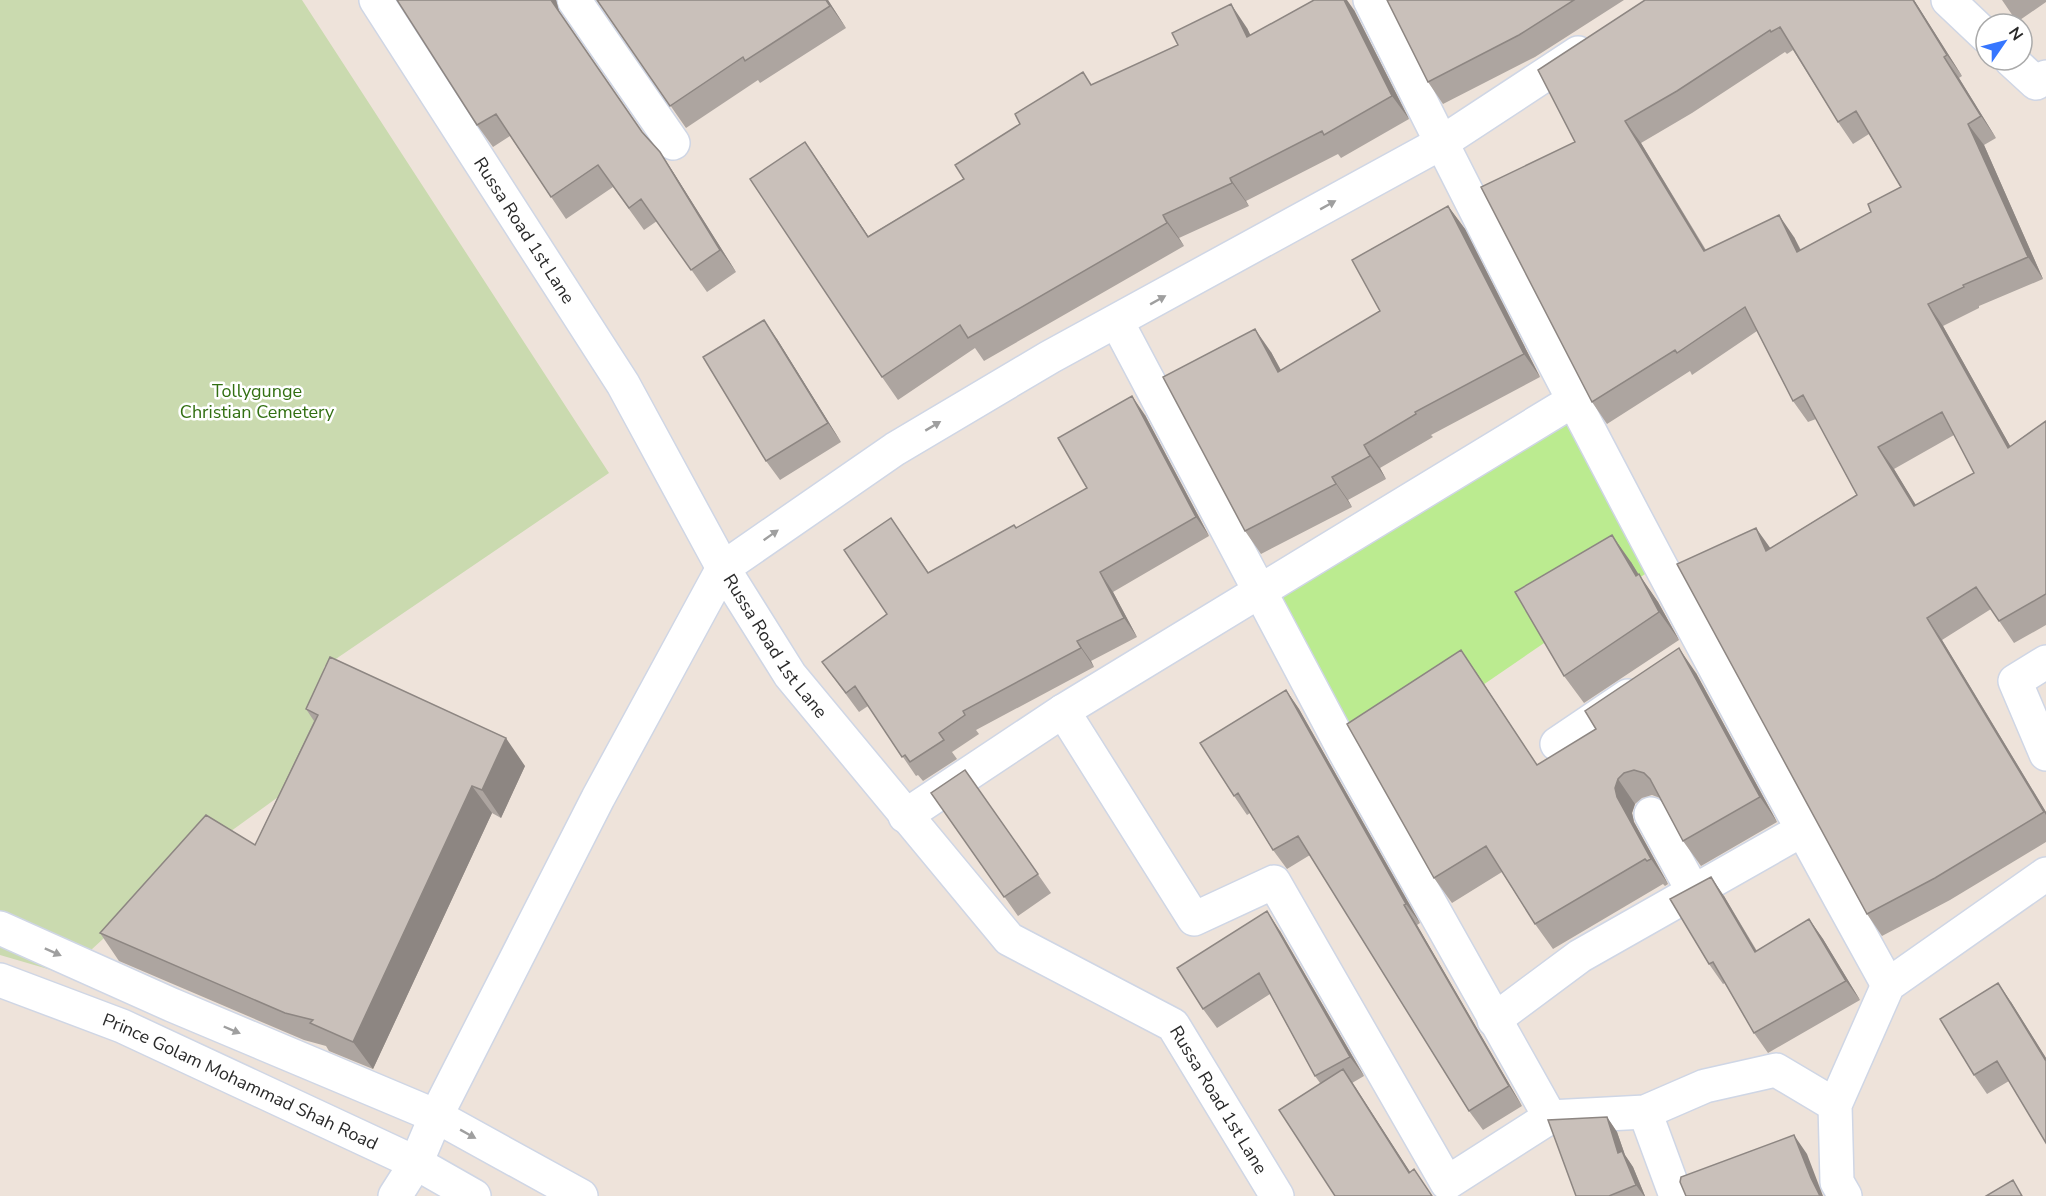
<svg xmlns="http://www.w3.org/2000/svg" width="2046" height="1196" viewBox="0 0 2046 1196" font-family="'Nunito Sans',sans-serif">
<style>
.green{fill:#bbeb90}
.cemetery{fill:#cadaaf}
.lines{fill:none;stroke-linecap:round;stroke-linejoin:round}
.minor-casing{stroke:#cfd6e5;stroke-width:36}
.minor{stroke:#fff;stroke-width:33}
.wall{fill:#ada5a0;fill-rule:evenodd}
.shaded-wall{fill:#8d8682}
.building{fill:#c9c0ba;stroke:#8d8682;stroke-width:1.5;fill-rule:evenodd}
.oneway{fill:#9f9f9f}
.labels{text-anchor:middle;stroke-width:5;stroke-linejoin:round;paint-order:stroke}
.street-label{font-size:18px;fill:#2a2a2a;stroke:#fff}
.park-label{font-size:18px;fill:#326f12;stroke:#fff}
</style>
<rect width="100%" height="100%" fill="#eee3da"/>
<!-- green -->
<path class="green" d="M 1572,414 L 1648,572 L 1366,765 L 1274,594 Z"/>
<!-- cemetery -->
<path class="cemetery" d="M 0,0 L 302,0 L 609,473 L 324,667 L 314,771 L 180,868 L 65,974 L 0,955 Z"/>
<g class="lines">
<!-- minor casing -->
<g class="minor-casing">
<g id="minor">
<path id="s1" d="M 376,0 L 623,384 L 723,568 L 790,675 L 1009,939 L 1173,1025 L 1277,1196"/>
<path d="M 574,0 L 673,143"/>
<path d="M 1370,0 C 1535,332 1708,661 1888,985"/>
<path d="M 1948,0 L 1986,36"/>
<path d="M 2011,60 L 2036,83 L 2046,77"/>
<path d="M 1117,322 L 1345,752 L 1550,1117"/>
<path d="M 2046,662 L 2015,681 L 2046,754"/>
<path d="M 1063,711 L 1194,919 L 1274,882 L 1447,1183 L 1550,1117 L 1645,1112 L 1705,1086 L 1776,1070 L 1835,1105"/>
<path d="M 1557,744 L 1628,696"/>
<path d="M 1651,814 L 1693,891"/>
<path d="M 905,816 L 1063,711 L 1574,400"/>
<path d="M 0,928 L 172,1005 L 436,1116 L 581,1196"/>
<path id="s2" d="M 0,980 L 122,1026 L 416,1163 L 474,1196"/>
<path d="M 1494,1020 L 1580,956 L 1802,830"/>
<path d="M 1645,1112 L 1676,1196"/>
<path d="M 395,1196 L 416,1163 L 436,1116 L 598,798 L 723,568 L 895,449 L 1050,357 L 1441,143 L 1578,53"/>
<path d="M 1845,1196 L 1837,1182 L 1835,1105 L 1888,985 L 2046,874"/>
</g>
</g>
<!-- minor -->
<use href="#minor" class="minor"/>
</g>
<!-- wall -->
<path class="wall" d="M 397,0 L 556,0 L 559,11 L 643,133 L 660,152 L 675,175 L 736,272 L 707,292 L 657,221 L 644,230 L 613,187 L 566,219 L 510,136 L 493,147 L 477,125 Z
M 597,0 L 828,0 L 846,28 L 760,83 L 758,80 L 686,128 Z
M 1387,0 L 1624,0 L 1535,57 L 1443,104 L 1428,82 Z
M 1645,0 L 1914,0 L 1962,76 L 1959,78 L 1996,138 L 1984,145 L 2043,279 L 1979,306 L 1979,308 L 1943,326 L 2010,446 L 2046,421 L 2046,625 L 2014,643 L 1991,609 L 1942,640 L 2046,812 L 2046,842 L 1950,900 L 1882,936 L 1867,914 L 1770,548 L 1857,495 L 1816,419 L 1808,422 L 1793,401 L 1757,331 L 1692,375 L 1690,371 L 1607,424 L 1592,402 L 1575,142 ZM 1793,50 L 1838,122 L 1853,144 L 1869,134 L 1901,187 L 1871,212 L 1801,250 L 1794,237 L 1706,250 L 1641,143 L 1692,113 L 1785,52 L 1787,54 ZM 1954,435 L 1974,473 L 1916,506 L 1894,469 Z
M 2002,0 L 2046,0 L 2046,2 L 2017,22 Z
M 1354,10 L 1409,119 L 1341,158 L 1338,154 L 1246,201 L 1249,206 L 1179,238 L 1184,246 L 984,361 L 975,348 L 898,400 L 882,377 L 821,165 L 868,236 L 964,179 L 1092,85 L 1247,28 L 1250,35 Z
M 1448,206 L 1465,229 L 1540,377 L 1431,435 L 1433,437 L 1380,468 L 1386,479 L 1348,500 L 1352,507 L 1261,554 L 1245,531 L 1271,352 L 1281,370 L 1380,311 Z
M 777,339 L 841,442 L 780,480 L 766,461 Z
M 1145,415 L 1209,536 L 1113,592 L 1137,637 L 1091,661 L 1094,667 L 976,730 L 979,734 L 952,752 L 957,759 L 923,781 L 918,775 L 916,776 L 868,706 L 859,712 L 822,662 L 887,614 L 891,518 L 929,573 L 1016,528 L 1087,488 Z
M 1631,562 L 1639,575 L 1658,602 L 1679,640 L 1584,703 L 1564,676 Z
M 1461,650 L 1537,765 L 1696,673 L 1777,822 L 1701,866 L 1683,841 L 1660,798 L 1652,795 L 1642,798 L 1635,804 L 1632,813 L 1634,822 L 1668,884 L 1665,886 L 1663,884 L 1553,949 L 1535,924 L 1502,872 L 1452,903 L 1434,878 Z
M 1286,690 L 1299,709 L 1420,923 L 1417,925 L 1522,1106 L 1483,1130 L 1469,1111 L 1310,855 L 1287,869 L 1273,850 L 1250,813 L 1247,815 L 1234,796 Z
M 306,709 L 525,766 L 501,818 L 492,813 L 373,1069 L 329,1051 L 326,1046 L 304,1040 L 119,961 L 100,933 L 255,845 L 314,721 Z
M 965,770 L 1051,893 L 1018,916 L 931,793 Z
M 1724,896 L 1757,951 L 1809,919 L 1823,939 L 1860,1000 L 1768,1053 L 1754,1033 L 1725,983 L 1723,984 L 1709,964 Z
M 1280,931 L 1364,1076 L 1352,1083 L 1410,1172 L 1432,1196 L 1320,1083 L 1315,1076 L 1270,994 L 1217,1028 L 1203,1009 Z
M 2011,1002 L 2046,1058 L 2046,1143 L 2009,1081 L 1987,1094 L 1974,1075 Z
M 1607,1117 L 1617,1132 L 1625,1155 L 1633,1167 L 1645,1196 L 1576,1196 Z"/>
<!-- shaded-wall -->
<path class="shaded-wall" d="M 551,0 L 556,0 L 559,11 Z
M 826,0 L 828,0 L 846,28 Z
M 1344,0 L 1347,0 L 1354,10 L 1409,119 L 1392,96 Z
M 1913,0 L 1914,0 L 1962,76 L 1947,55 Z
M 1231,4 L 1247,28 L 1263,60 L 1247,37 Z
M 1944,57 L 1959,78 L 1996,138 L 1981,116 Z
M 1625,121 L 1641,143 L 1719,273 L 1704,251 Z
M 1968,124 L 1984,145 L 2043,279 L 2028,257 Z
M 805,142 L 821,165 L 884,260 L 868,237 Z
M 660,152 L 675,175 L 736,272 L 720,250 Z
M 1230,178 L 1246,201 L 1249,206 L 1232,183 Z
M 1448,206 L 1465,229 L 1540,377 L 1524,354 Z
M 1163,215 L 1179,238 L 1184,246 L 1167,223 Z
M 1779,215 L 1794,237 L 1812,274 L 1797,252 Z
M 1928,304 L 1943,326 L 2023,469 L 2008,448 Z
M 764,320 L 777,339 L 841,442 L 828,423 Z
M 1255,329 L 1271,352 L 1294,395 L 1278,372 Z
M 1132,396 L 1145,415 L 1209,536 L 1196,517 Z
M 1364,445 L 1380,468 L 1386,479 L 1370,456 Z
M 1878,447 L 1894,469 L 1930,528 L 1914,506 Z
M 1332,477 L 1348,500 L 1352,507 L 1336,484 Z
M 1756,528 L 1771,549 L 1766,551 Z
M 1612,535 L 1631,562 L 1648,590 L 1639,574 L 1658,602 L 1679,640 L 1659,612 L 1636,576 Z
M 1100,572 L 1113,592 L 1137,637 L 1124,618 Z
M 1927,618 L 1942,640 L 2046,812 L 2046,815 Z
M 1077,641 L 1091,661 L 1094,667 L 1081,648 Z
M 1679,648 L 1696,673 L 1777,822 L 1760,797 Z
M 1461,650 L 1478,675 L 1554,791 L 1537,765 Z
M 1286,690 L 1299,709 L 1420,923 L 1406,904 Z
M 506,738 L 525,766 L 501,818 L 482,790 Z
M 1618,779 L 1635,804 L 1632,813 L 1634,822 L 1668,884 L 1651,859 L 1617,797 L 1615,788 Z
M 472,786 L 492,813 L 373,1069 L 353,1042 Z
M 1711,877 L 1724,896 L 1768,971 L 1755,952 Z
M 1404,905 L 1417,925 L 1522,1106 L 1509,1086 Z
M 1267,911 L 1280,931 L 1364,1076 L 1350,1057 Z
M 1809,919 L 1823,939 L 1860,1000 L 1846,981 Z
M 1998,983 L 2011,1002 L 2046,1058 L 2046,1061 Z
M 1343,1069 L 1356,1088 L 1423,1192 L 1409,1173 Z
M 1607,1117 L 1617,1132 L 1625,1155 L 1633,1167 L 1645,1196 L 1644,1196 L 1636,1185 L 1618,1153 Z
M 1794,1135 L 1807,1154 L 1823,1196 L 1820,1196 L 1811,1178 Z"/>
<!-- building -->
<path class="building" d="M 397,0 L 551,0 L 642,132 L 660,152 L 720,250 L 691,270 L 641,199 L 629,208 L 598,165 L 551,197 L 496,114 L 477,125 Z
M 597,0 L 826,0 L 830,6 L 745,61 L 743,57 L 670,106 Z
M 1314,0 L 1344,0 L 1392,96 L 1324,135 L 1322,131 L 1230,178 L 1232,183 L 1163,215 L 1167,223 L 968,338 L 960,325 L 882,377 L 750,179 L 805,142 L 868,237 L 964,179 L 955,165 L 1020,124 L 1015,114 L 1083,72 L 1091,85 L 1178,45 L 1172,33 L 1231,4 L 1247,37 Z
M 1387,0 L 1574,0 L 1519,35 L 1428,82 Z
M 1645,0 L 1913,0 L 1947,55 L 1944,57 L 1981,116 L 1968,124 L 2028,257 L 1963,285 L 1964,287 L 1928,304 L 2008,448 L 2046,421 L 2046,594 L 1999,621 L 1976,587 L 1927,618 L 2044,812 L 1935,878 L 1867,914 L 1677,564 L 1756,528 L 1766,551 L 1857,495 L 1803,395 L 1793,401 L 1745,307 L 1677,353 L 1675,350 L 1592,402 L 1481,187 L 1575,142 L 1538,70 ZM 1780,27 L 1838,122 L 1856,111 L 1901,187 L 1868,204 L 1871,212 L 1797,252 L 1779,215 L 1704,251 L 1625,121 L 1677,91 L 1770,30 L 1771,32 ZM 1942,412 L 1974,473 L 1914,506 L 1878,447 Z
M 1448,206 L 1524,354 L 1415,412 L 1416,414 L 1364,445 L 1370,456 L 1332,477 L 1336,484 L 1245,531 L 1163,377 L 1255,329 L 1278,372 L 1380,311 L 1352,260 Z
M 764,320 L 828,423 L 766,461 L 703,357 Z
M 1132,396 L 1196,517 L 1100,572 L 1124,618 L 1077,641 L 1081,648 L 963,711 L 965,715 L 939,733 L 944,740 L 910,762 L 905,755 L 902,757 L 855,686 L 846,693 L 822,662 L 887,614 L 844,550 L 891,518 L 928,573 L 1014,525 L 1016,528 L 1087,488 L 1058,438 Z
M 1612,535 L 1636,576 L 1639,574 L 1659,612 L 1564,676 L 1515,592 Z
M 1679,648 L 1760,797 L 1683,841 L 1650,779 L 1644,773 L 1634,770 L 1624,773 L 1618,779 L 1615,788 L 1617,797 L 1651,859 L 1647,861 L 1645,859 L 1535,924 L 1486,846 L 1434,878 L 1347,724 L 1461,650 L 1537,765 L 1596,729 L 1585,711 Z
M 330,657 L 506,738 L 482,790 L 472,786 L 353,1042 L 310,1023 L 313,1020 L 285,1013 L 100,933 L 206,815 L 255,845 L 318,715 L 306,709 Z
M 1286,690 L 1406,904 L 1404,905 L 1509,1086 L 1469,1111 L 1298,836 L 1273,850 L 1238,793 L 1234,796 L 1200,743 Z
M 965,770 L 1038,874 L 1004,897 L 931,793 Z
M 1711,877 L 1755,952 L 1809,919 L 1846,981 L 1754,1033 L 1713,962 L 1709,964 L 1670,899 Z
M 1267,911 L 1350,1057 L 1315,1076 L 1259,973 L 1203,1009 L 1177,968 Z
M 1998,983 L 2046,1061 L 2046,1143 L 1997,1061 L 1974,1075 L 1940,1019 Z
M 1343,1069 L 1409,1173 L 1414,1169 L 1432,1196 L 1335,1196 L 1279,1110 Z
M 1607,1117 L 1618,1153 L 1622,1151 L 1636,1185 L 1609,1196 L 1576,1196 L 1548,1120 Z
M 1794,1135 L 1811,1178 L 1820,1196 L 1686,1196 L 1680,1182 L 1681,1177 Z
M 2013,1180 L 2022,1196 L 1986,1196 Z"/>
<!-- one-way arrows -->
<defs><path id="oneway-solid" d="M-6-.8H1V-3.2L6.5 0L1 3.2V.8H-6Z" transform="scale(1.5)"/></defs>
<g class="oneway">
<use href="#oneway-solid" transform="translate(1328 205) rotate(-29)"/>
<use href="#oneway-solid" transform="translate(1158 300) rotate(-29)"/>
<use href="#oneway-solid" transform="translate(933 426) rotate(-31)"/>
<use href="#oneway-solid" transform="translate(771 535) rotate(-35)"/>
<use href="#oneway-solid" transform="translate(53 952) rotate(24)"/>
<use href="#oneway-solid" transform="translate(232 1030) rotate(23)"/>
<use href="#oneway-solid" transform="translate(468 1134) rotate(29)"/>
</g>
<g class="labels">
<!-- street labels -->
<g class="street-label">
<text dy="6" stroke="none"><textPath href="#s1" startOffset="274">Russa Road 1st Lane</textPath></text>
<text dy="6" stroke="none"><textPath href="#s1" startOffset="760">Russa Road 1st Lane</textPath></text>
<text dy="6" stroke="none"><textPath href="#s2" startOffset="261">Prince Golam Mohammad Shah Road</textPath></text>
<text dy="6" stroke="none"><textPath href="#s1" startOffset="1408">Russa Road 1st Lane</textPath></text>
</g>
<!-- park labels -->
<g class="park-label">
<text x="257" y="397">Tollygunge<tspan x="257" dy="21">Christian Cemetery</tspan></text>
</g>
</g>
<!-- north arrow -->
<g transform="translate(2004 42) rotate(55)"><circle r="28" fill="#ffffff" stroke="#aaaaaa" stroke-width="1.5"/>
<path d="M0-4.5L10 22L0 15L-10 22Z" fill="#3676ff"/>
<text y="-9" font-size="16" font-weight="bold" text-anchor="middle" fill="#2a2a2a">N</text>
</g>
</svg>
